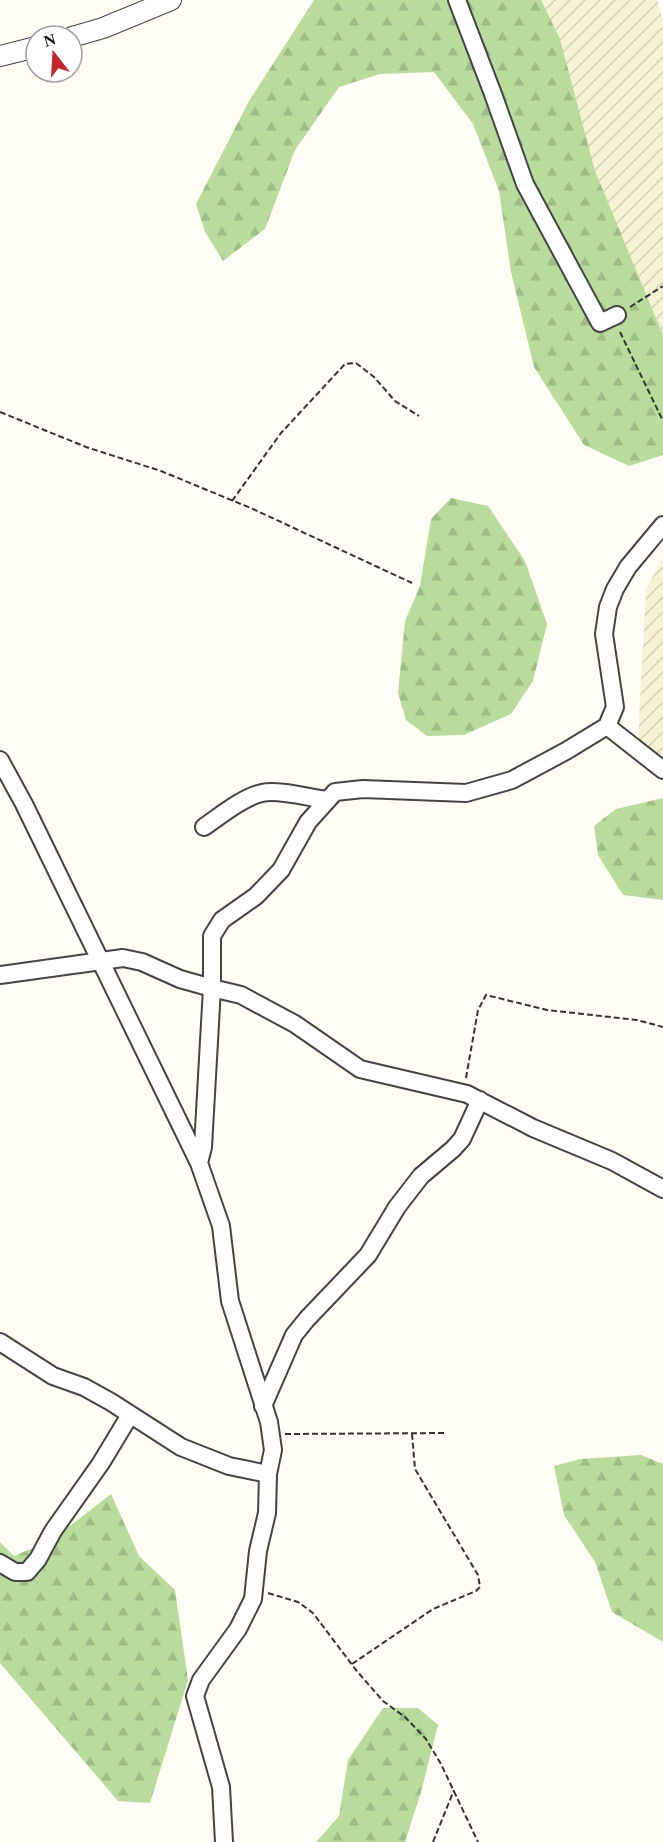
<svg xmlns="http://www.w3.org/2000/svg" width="663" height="1842" viewBox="0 0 663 1842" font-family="Georgia,serif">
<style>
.farmland{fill:url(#farmland-furrows)}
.forest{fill:url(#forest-firs)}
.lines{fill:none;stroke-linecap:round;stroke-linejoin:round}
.minor-casing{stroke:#444;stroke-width:20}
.tertiary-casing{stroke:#444;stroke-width:22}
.path{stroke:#333;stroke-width:2;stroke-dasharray:6 3;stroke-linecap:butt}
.minor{stroke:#fff;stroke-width:16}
.tertiary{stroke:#fff;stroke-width:20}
</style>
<defs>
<pattern id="farmland-furrows" width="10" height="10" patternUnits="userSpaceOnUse" patternTransform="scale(1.5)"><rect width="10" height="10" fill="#f6f3d4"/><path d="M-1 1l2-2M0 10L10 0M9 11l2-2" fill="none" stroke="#d2cfb5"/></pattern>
<pattern id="forest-firs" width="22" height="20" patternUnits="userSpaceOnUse" patternTransform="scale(1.5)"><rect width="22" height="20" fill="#b9dc9c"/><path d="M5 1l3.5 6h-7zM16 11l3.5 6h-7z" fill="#9ebc85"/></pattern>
</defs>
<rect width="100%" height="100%" fill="#fffdf5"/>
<!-- farmland -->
<path class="farmland" d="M 463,0 L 657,0 L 663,20 L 663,434 Z
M 663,558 L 663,761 L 637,758 L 646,589 Z"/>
<!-- forest -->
<path class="forest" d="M 314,0 L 541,0 L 560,39 L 595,171 L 663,335 L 663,455 L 629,466 L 584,445 L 534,367 L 511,272 L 499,191 L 473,124 L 434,72 L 380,74 L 339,87 L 295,150 L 265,229 L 223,261 L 205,232 L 196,204 L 249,101 Z
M 451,498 L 488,506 L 525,561 L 547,624 L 533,681 L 511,714 L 464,735 L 427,736 L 406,720 L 398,693 L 405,621 L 420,586 L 431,519 Z
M 663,798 L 663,900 L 623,895 L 598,855 L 594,826 L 616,809 Z
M 641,1455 L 663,1464 L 663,1642 L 612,1612 L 595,1562 L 564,1515 L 554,1466 L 580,1459 Z
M 111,1494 L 139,1556 L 175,1590 L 188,1680 L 150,1803 L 118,1801 L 0,1663 L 0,1542 L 14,1556 L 52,1540 Z
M 383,1708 L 418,1708 L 438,1725 L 421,1792 L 405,1842 L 316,1842 L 339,1816 L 348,1760 Z"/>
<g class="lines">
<!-- minor casing -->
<g class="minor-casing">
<path id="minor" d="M 457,0 L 493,94 L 525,184 L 600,323 L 617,315
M 607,726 L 663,770
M 0,760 L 24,804 L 199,1163 L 221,1226 L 230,1301 L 269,1422 L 273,1450 L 268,1474 L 267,1513 L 258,1551 L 253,1599 L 238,1629 L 201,1680 L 195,1696 L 221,1787 L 224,1842
M 204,827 C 220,816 243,797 262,793 C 278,789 310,798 328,800
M 0,975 L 123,958 L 142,962 L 180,979 L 212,988 L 212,936 L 222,920 L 256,896 L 281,870 L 308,822 L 335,792 L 363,789 L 466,793 L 512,780 L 566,751 L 607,726 L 615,707 L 604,634 L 608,607 L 615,589 L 628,567 L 663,525
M 199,1163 L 203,1147 L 212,988 L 241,995 L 295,1024 L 360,1069 L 467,1094 L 533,1128 L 612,1161 L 663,1189
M 0,1342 L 53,1376 L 84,1387 L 111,1402 L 181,1447 L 229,1466 L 268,1474
M 263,1406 L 294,1335 L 307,1319 L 368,1255 L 397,1207 L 421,1176 L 453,1149 L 462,1139 L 480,1100
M 0,1563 L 15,1572 L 27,1572 L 38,1559 L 53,1531 L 101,1463 L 130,1415"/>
</g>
<!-- tertiary casing -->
<g class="tertiary-casing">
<path id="tertiary" d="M 72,37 L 103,28 L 171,0
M 0,56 L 36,47"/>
</g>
<!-- path -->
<path class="path" d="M 630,307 L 663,286
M 620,332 L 663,421
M 0,412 L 86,447 L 161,471 L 253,509 L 412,583
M 232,501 L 281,433 L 345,364 L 356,363 L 374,377 L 395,401 L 419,416
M 466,1078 L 478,1010 L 486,995 L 547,1010 L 637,1020 L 663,1027
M 285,1434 L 447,1433
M 268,1593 L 298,1602 L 313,1613 L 356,1670 L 383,1701 L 405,1717 L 426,1739 L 441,1764 L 478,1842
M 352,1664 L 433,1609 L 476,1591 L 480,1587 L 478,1575 L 415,1469 L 412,1434
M 433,1842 L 454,1790"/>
<!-- minor -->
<use href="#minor" class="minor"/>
<!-- tertiary -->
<use href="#tertiary" class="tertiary"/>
</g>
<!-- north arrow -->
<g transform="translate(54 54) rotate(343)"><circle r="28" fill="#ffffff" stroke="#a0a0a0" stroke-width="1.5"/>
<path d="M0-4.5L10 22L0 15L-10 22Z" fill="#c4262e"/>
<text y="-9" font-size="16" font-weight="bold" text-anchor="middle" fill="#111111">N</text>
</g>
</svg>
